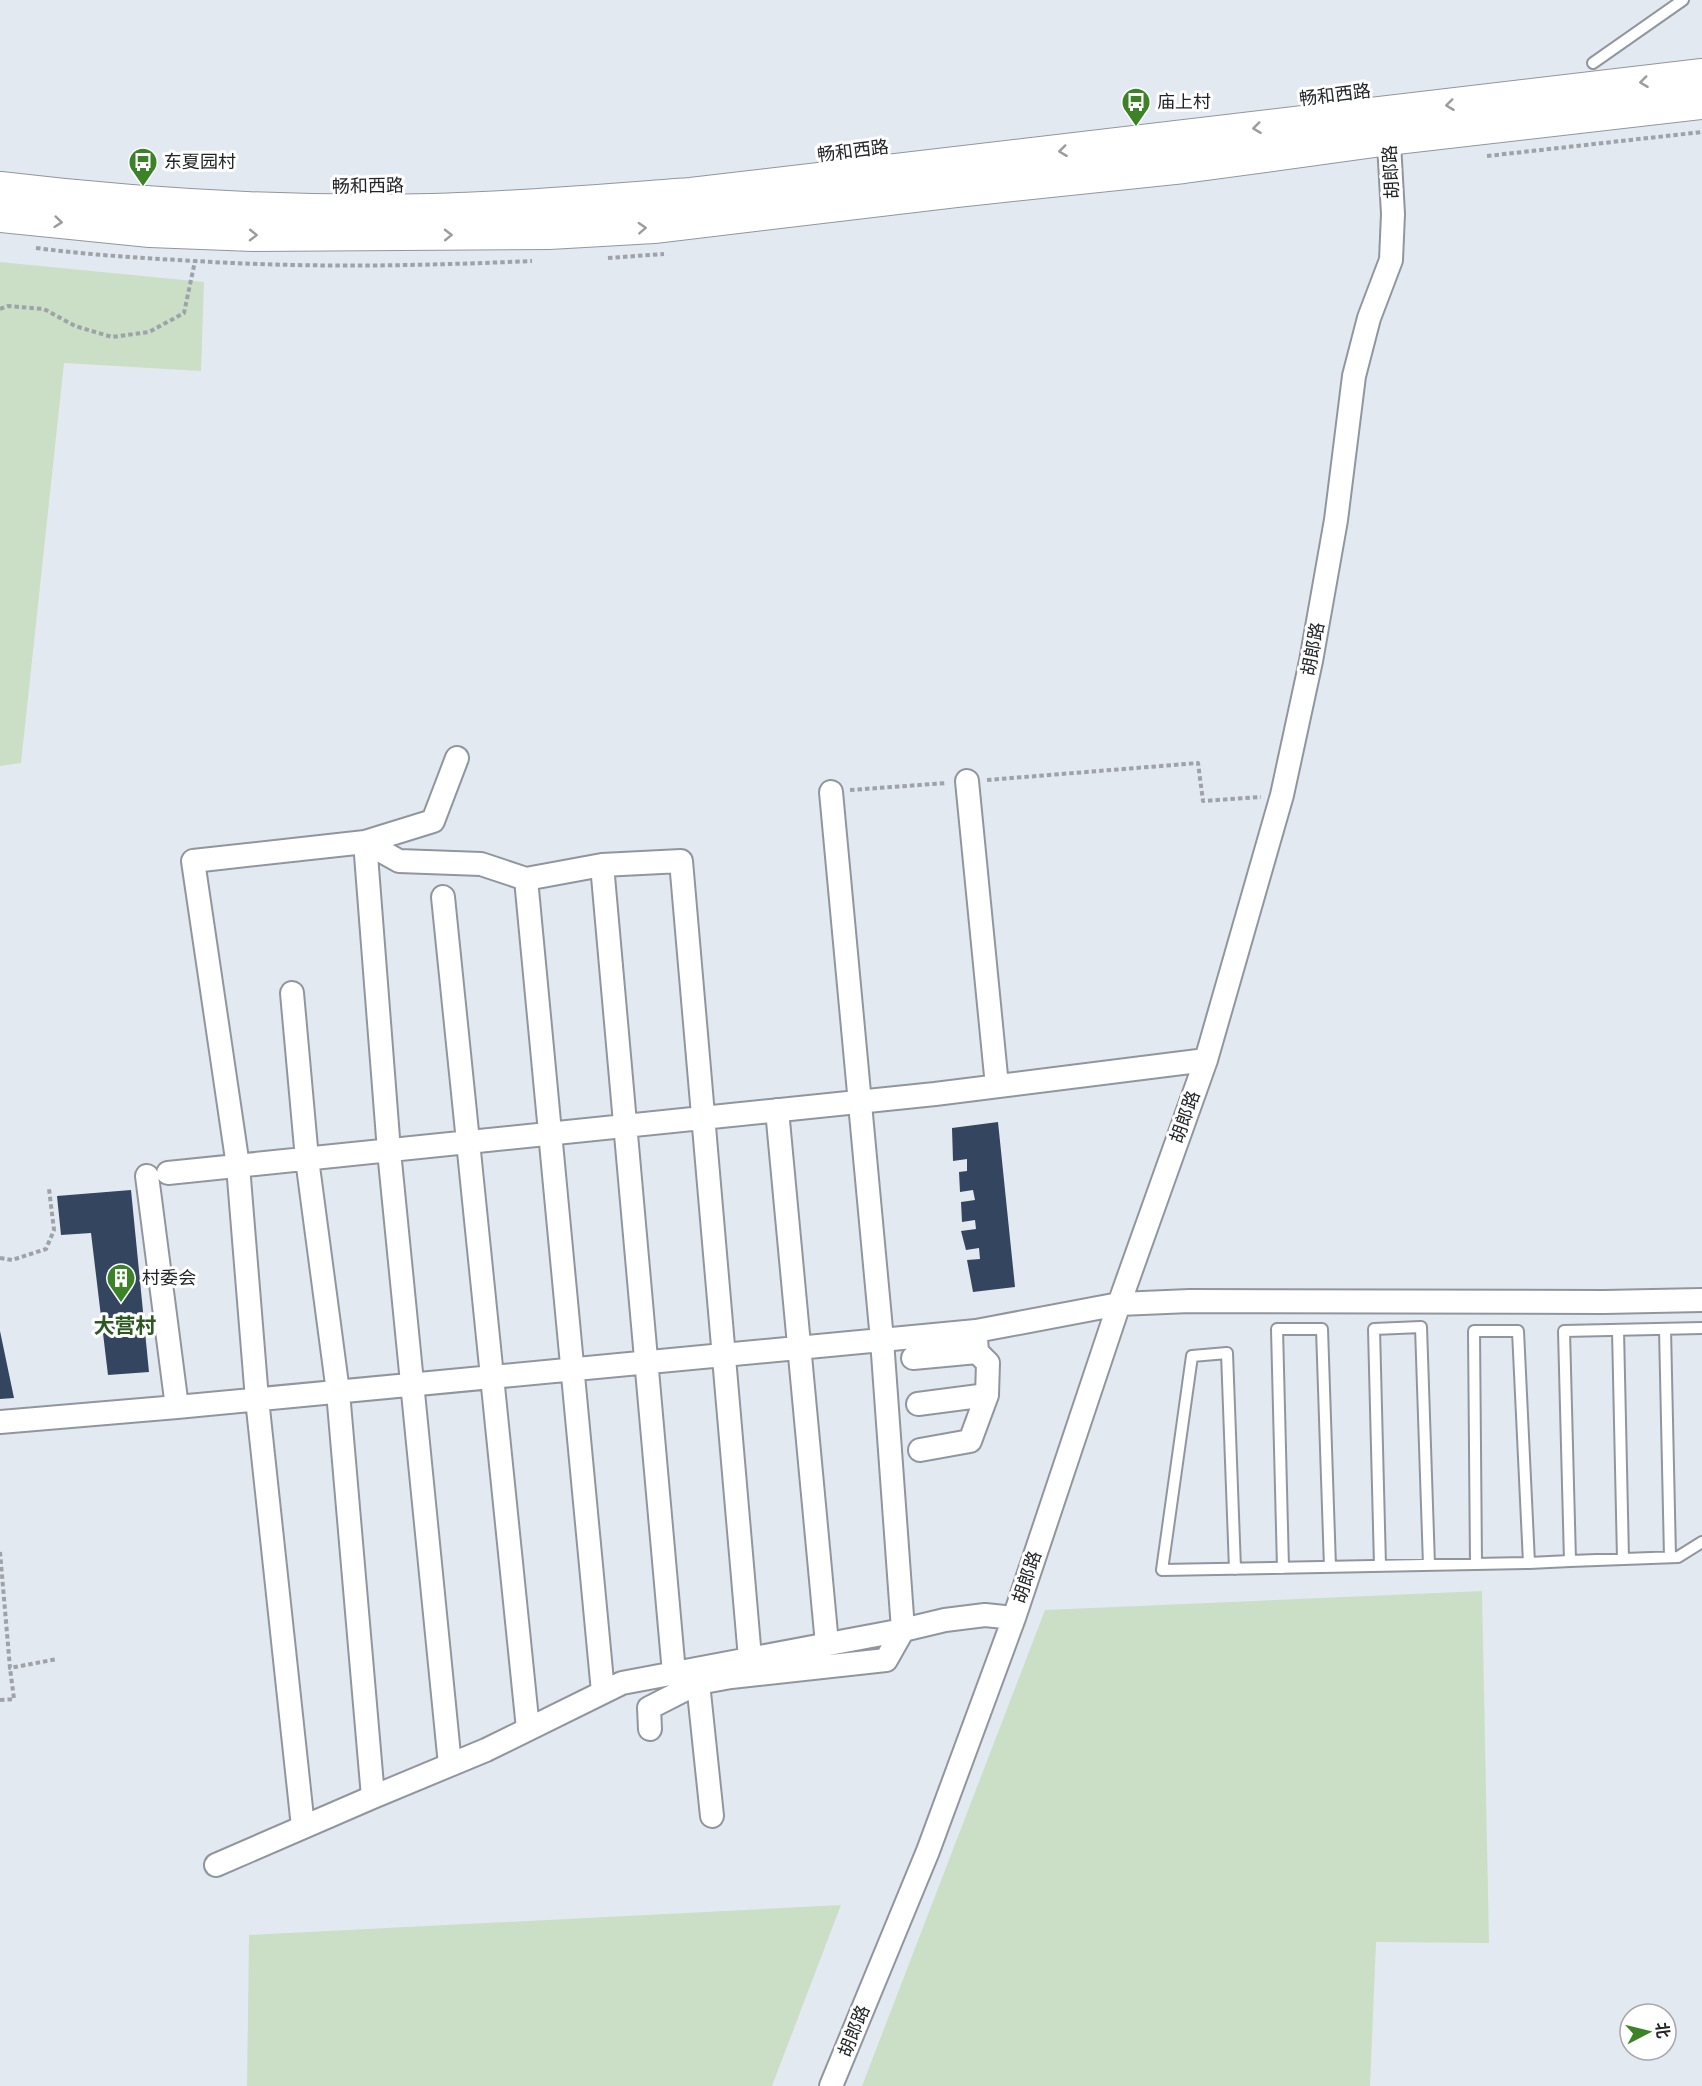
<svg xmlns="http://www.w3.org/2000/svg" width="1702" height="2086" viewBox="0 0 1702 2086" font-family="Commissioner,'Noto Sans SC',sans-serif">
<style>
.green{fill:#cbdfc6}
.building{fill:#344560}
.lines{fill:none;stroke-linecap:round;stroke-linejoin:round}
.service-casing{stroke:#91969e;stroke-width:14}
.minor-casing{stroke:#91969e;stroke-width:26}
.secondary-casing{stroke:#91969e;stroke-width:34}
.path{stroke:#9ea3a9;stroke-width:4;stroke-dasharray:4.5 3;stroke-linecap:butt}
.service{stroke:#fff;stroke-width:10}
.minor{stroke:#fff;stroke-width:22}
.secondary{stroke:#fff;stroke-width:32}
.oneway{stroke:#9c9c9e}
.labels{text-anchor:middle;stroke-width:6;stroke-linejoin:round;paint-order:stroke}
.street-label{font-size:18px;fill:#222427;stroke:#fff}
.poi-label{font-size:18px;fill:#222427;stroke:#fff;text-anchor:start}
.quarter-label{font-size:21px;font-weight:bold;fill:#2c5920;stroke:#fff}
</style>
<rect width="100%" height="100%" fill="#e3e9f1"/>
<!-- green -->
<path class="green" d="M 0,262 L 204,282 L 201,371 L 64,363 L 21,763 L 0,766 Z
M 1482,1591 L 1489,1943 L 1376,1942 L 1370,2086 L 862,2086 L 1045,1610 Z
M 841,1905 L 772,2086 L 247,2086 L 249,1935 Z"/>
<!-- building -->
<path class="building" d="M 998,1122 L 1015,1287 L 973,1292 L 967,1260 L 980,1259 L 979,1248 L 966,1250 L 961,1231 L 976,1229 L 975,1220 L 962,1222 L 961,1202 L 975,1200 L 973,1190 L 960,1192 L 959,1172 L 967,1171 L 967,1159 L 953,1161 L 952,1128 Z
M 131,1190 L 149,1372 L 108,1375 L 91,1233 L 61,1235 L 57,1196 Z
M 0,1331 L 14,1398 L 0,1399 Z"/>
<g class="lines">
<!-- service casing -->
<g class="service-casing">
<path id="service" d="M 1593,63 L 1683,0
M 1702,1328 L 1564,1331 L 1570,1561 L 1678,1557 L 1702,1542
M 1665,1329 L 1670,1557
M 1618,1330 L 1623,1559
M 1476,1564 L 1474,1331 L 1518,1331 L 1529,1563
M 1380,1566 L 1374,1329 L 1421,1327 L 1429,1565
M 1283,1568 L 1277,1329 L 1322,1329 L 1330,1567
M 1235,1569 L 1227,1353 L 1192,1356 L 1162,1570 L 1529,1563 L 1570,1561"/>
</g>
<!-- minor casing -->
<g class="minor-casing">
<path id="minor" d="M 967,781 L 997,1086
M 365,842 L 399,861 L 481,864 L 526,879 L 602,865 L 681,861 L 750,1658
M 365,842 L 389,1151 L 450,1765
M 602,865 L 674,1673
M 526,879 L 603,1692
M 443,897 L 528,1729
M 292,993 L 307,1159 L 338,1392 L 373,1797
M 777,1110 L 827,1644
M 168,1173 L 935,1094 L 1206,1060
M 147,1176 L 177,1407
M 913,1358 L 977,1352 L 976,1338
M 918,1404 L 987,1395 L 988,1363 L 977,1352
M 0,1422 L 177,1407 L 976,1331 L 1119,1304 L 1190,1301 L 1604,1302 L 1702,1300
M 920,1450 L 970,1441 L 987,1395
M 698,1683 L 712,1816
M 650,1729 L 649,1708 L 698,1683 L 731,1677 L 886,1660 L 903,1630 L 882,1340 L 831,792
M 303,1827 L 257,1399 L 238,1166 L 193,861 L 365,842 L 433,821 L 457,758
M 216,1865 L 373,1797 L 486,1750 L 622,1683 L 903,1630 L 945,1620 L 985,1615 L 1014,1618
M 831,2086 L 928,1851 L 1014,1618 L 1119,1304 L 1206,1060 L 1282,795 L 1311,661 L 1336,520 L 1354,376 L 1369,318 L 1391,260 L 1393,214 L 1388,126"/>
</g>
<!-- secondary casing -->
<g class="secondary-casing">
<path id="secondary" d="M 0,188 C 142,205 289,213 432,210 C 518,208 605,200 691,194 L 1702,75
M 0,216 L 150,231 L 253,235 L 549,233 L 654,227 L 956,191 L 1184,167 L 1389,139 L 1702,103"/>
</g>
<!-- path -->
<path class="path" d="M 1487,156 L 1702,132
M 36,248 C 90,255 141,258 195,261 C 308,268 419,266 532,261
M 608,258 L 664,254
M 0,309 L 8,306 L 44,309 L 75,326 L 112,337 L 149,332 L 184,313 L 195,261
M 987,780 L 1198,763 L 1203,801 L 1261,797
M 850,790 L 947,783
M 0,1258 L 12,1260 L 46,1249 L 54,1230 L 49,1189
M 0,1552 L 10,1668 L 57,1659
M 0,1700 L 14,1699 L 10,1668"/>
<!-- service -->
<use href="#service" class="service"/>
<!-- minor -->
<use href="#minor" class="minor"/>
<!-- secondary -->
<use href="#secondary" class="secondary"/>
</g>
<!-- one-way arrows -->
<defs><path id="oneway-chevron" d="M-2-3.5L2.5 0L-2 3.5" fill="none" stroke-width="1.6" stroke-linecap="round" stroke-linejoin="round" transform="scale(1.5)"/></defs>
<g class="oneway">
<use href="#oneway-chevron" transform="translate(1644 82) rotate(173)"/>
<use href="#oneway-chevron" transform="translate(1450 105) rotate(173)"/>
<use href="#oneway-chevron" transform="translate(1257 128) rotate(173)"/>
<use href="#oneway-chevron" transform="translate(1063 151) rotate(173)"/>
<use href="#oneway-chevron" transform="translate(58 222) rotate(6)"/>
<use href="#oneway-chevron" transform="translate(642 228) rotate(-3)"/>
<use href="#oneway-chevron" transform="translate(253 235) rotate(1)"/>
<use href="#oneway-chevron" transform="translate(448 235) rotate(-1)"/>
</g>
<!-- icons -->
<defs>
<g id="bus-pin" transform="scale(1.5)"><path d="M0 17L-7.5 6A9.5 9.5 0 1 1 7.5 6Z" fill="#3c8328" stroke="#fff"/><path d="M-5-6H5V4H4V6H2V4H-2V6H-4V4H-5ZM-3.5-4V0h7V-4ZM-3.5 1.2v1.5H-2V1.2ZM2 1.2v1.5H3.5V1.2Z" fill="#fff"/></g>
<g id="building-pin" transform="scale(1.5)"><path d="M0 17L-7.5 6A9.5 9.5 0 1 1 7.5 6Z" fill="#3c8328" stroke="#fff"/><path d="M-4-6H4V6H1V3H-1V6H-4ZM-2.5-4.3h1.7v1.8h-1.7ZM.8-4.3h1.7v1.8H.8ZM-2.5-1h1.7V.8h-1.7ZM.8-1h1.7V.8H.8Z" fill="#fff"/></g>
</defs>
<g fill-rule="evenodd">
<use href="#bus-pin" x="1136" y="102"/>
<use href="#bus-pin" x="143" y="162"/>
<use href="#building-pin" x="121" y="1278"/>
</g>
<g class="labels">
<!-- street labels -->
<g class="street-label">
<text transform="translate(1335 95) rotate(-7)" y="6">畅和西路</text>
<text transform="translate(853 151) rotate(-7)" y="6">畅和西路</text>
<text transform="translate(1391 172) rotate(-93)" y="6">胡郎路</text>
<text transform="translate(368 186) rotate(-1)" y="6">畅和西路</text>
<text transform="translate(1313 649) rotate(-79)" y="6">胡郎路</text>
<text transform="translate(1185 1117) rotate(-70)" y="6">胡郎路</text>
<text transform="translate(1027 1577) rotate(-71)" y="6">胡郎路</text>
<text transform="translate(854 2031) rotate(-68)" y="6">胡郎路</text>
</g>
<!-- poi labels -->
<g class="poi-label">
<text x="1157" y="108">庙上村</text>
<text x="164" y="168">东夏园村</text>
<text x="142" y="1284">村委会</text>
</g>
<!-- quarter labels -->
<g class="quarter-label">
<text x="125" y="1333">大营村</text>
</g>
</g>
<!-- north arrow -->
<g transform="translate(1648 2032) rotate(83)"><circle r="28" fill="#ffffff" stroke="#a7a7a9" stroke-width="1.5"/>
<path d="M0-4.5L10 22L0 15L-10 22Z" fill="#3c8328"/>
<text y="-9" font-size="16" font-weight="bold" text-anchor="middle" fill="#222427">北</text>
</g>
</svg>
